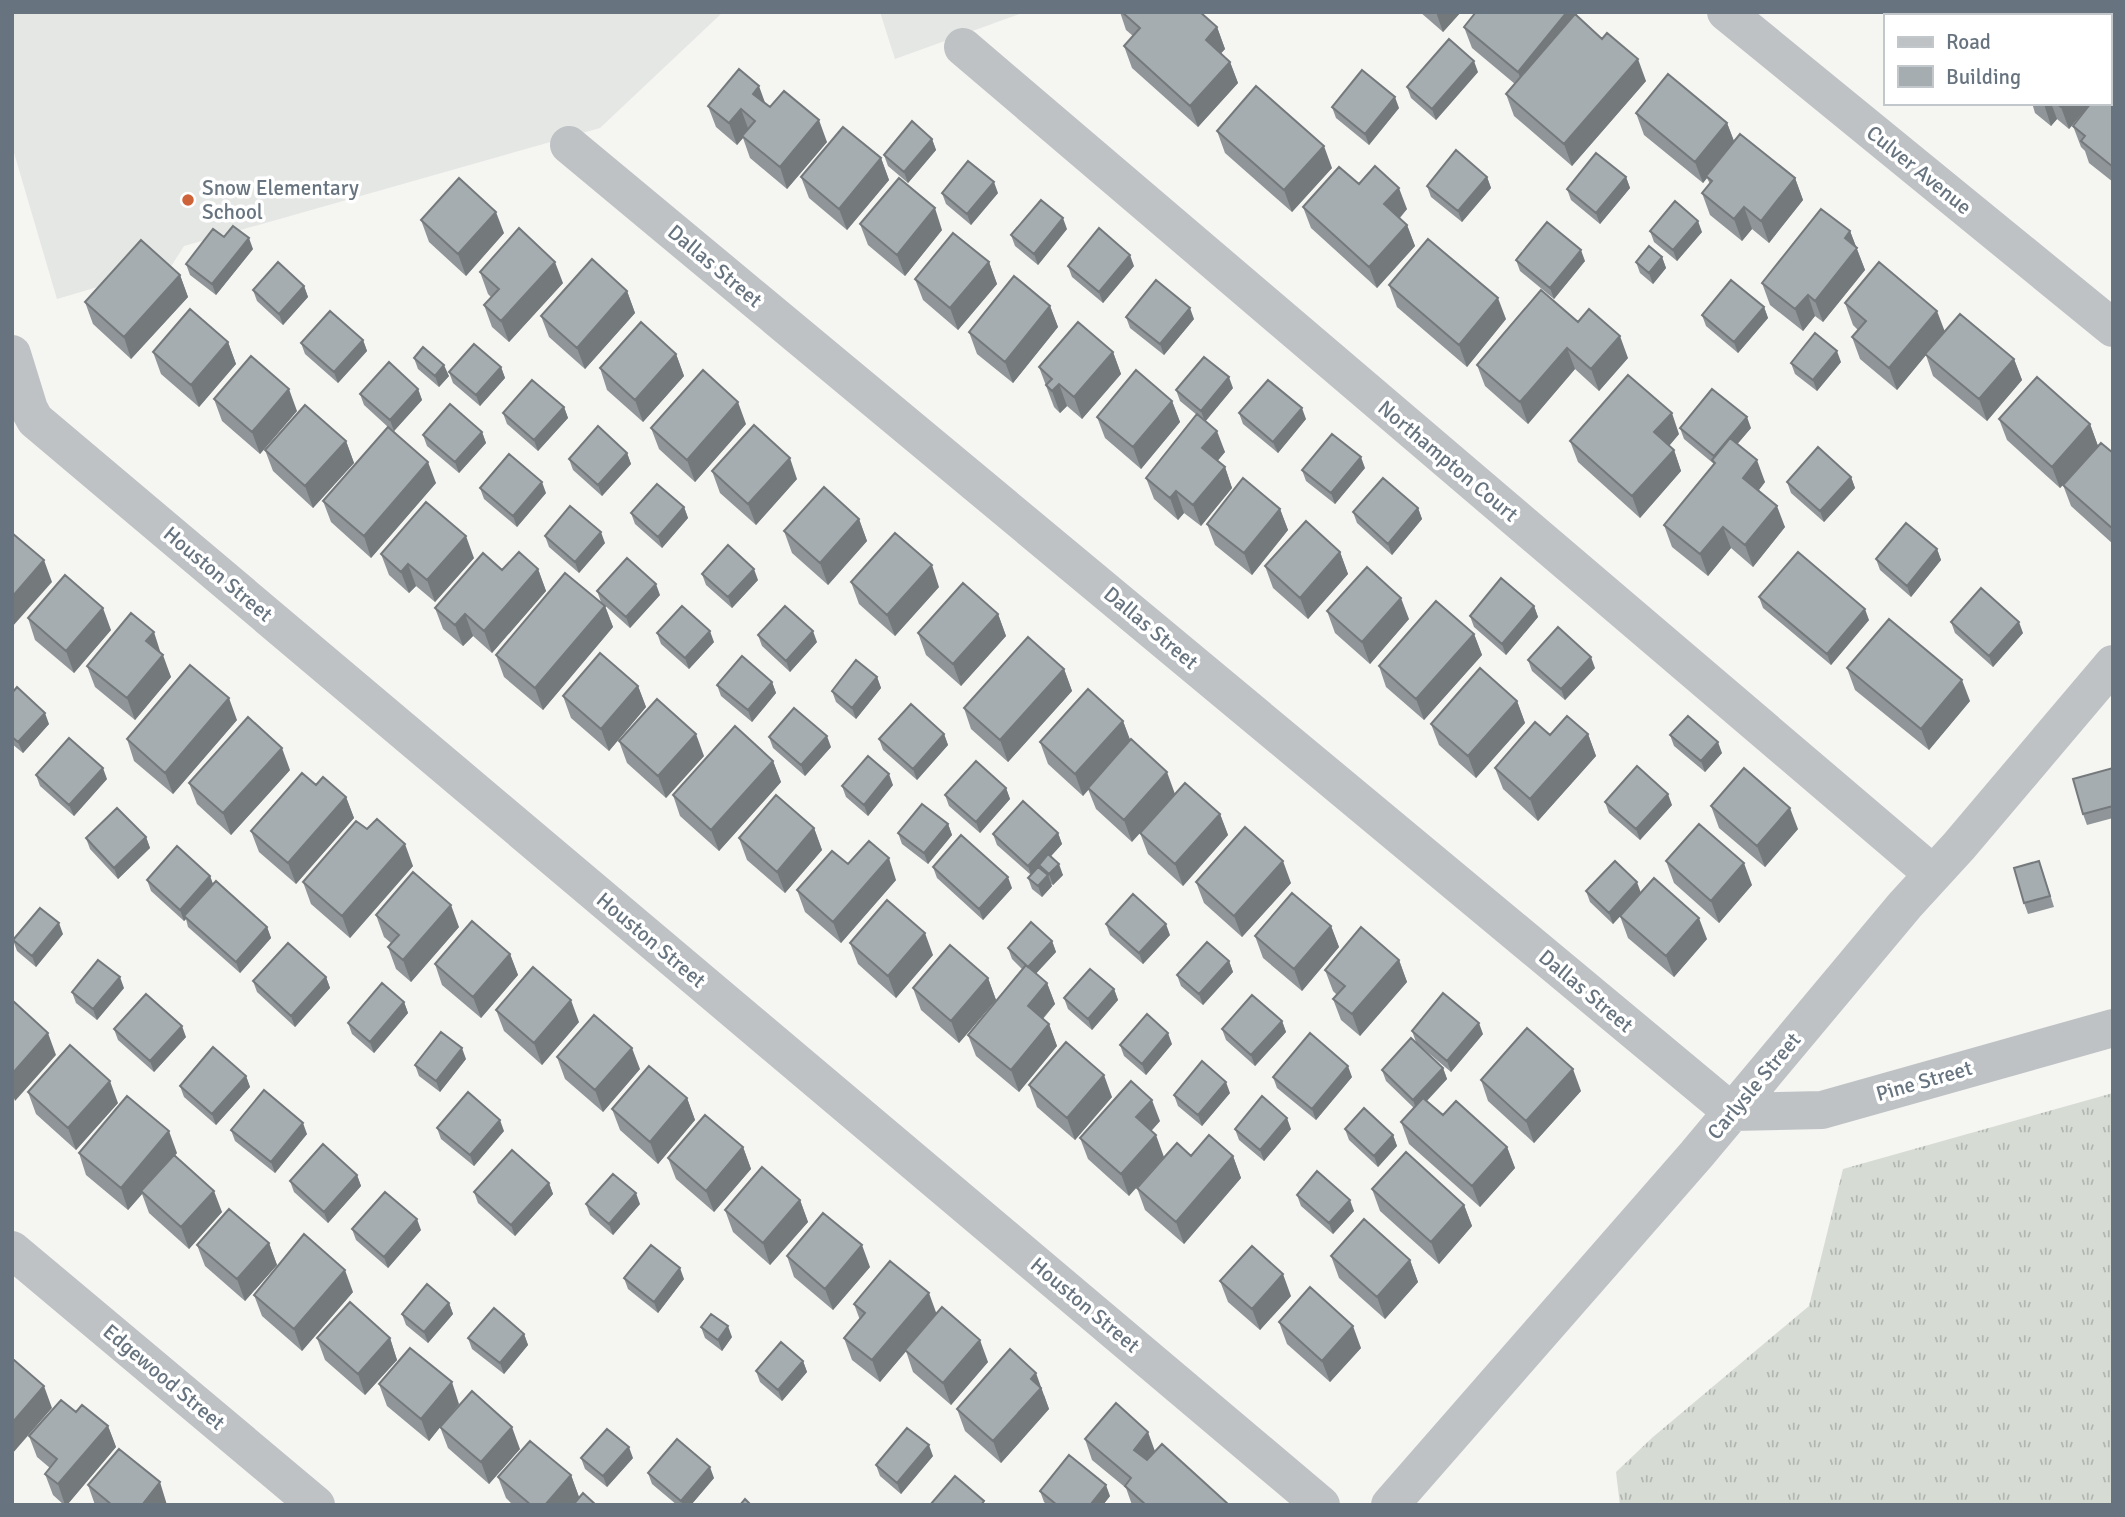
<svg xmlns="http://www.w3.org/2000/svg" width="2125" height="1517" viewBox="0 0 2125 1517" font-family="Signika,sans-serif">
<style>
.built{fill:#e5e7e5}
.grass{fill:url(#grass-tufts)}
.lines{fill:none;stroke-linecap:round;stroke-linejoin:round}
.minor{stroke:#bec2c5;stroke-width:38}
.wall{fill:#8f9598}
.shaded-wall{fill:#74797c}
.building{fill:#a6adb1;stroke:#74797c;stroke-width:2}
.poi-dot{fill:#ce6339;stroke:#fff;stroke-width:2.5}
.labels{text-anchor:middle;stroke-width:7;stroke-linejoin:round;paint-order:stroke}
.street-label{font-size:21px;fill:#67747f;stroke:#fff}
.poi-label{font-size:21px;fill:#67747f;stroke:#fff;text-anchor:start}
</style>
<defs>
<pattern id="grass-tufts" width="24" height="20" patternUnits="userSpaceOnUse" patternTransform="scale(1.75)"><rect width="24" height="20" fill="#d6dbd4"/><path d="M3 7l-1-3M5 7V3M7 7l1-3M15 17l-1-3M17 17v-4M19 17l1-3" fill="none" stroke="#b1b6b1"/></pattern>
</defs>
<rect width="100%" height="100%" fill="#f5f5f2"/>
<!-- built -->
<path class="built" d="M 12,12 L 723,12 L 600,128 L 184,246 L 172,265 L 57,299 L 12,146 Z
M 880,12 L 1025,12 L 895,59 Z"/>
<!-- grass -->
<path class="grass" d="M 2113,1093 L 2113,1505 L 1620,1505 L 1616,1472 L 1653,1437 L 1809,1306 L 1843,1169 Z"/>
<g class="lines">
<!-- minor -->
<path class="minor" d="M 1726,12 L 2113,328
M 963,47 L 1933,874
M 569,145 L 1732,1112 L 1822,1110 L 2113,1028
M 12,354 L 29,409 L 35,420 L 1321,1505
M 12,1250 L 316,1505
M 1390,1505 L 1696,1155 L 1905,905 L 1959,846 L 2113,664"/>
</g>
<!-- wall -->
<path class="wall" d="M 1120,12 L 1200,12 L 1217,27 L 1225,49 L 1221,53 L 1230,62 L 1238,83 L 1198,127 L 1132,68 L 1124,46 L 1133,36 L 1126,30 Z
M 1420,12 L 1461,12 L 1443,32 Z
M 1476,12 L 1576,12 L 1578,17 L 1646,81 L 1572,166 L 1514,116 L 1506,94 L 1515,84 L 1472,48 L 1464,27 Z
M 1903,12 L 1967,12 L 1964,16 L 1907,16 Z
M 2073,12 L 2088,12 L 2085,16 L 2077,16 Z
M 1478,72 L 1436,120 L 1411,98 L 1407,87 Z
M 2109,76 L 2111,80 L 2113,77 L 2113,182 L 2089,163 L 2085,151 L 2081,147 L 2073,126 L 2109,103 Z
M 765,103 L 827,142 L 787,189 L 750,158 L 743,138 L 737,145 L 716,127 L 708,106 Z
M 2032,103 L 2091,103 L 2069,129 L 2057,119 L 2051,126 L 2035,113 Z
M 1332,107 L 1399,108 L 1369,145 L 1336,118 Z
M 1636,113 L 1727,123 L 1734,141 L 1795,178 L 1803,200 L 1769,243 L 1752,229 L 1742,241 L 1710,215 L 1702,193 L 1710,184 L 1707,178 L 1703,183 L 1644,135 Z
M 1217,131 L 1332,168 L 1292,212 L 1225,153 Z
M 932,139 L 936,150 L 908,183 L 888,166 L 884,155 Z
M 881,158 L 889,180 L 847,230 L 809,198 L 801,177 Z
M 1487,177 L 1491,188 L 1462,222 L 1431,197 L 1427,186 Z
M 1626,177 L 1630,188 L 1600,224 L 1571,200 L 1567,189 Z
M 1359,184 L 1407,209 L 1400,218 L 1407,225 L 1415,246 L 1377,288 L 1311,228 L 1303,207 Z
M 942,193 L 998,193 L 971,225 L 946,204 Z
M 421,220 L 504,233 L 466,276 L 429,242 Z
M 860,224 L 942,230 L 905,276 L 868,245 Z
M 1067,229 L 1038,265 L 1015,246 L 1011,235 Z
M 1650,231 L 1702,232 L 1677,261 L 1654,242 Z
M 1850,231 L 1865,270 L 1823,322 L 1815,316 L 1803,331 L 1770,305 L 1762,283 Z
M 224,237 L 253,249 L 216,295 L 190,275 L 186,264 Z
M 1662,257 L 1666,268 L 1653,284 L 1640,273 L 1636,262 Z
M 1516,260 L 1585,261 L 1554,299 L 1520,271 Z
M 989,262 L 997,284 L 958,330 L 923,300 L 915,279 Z
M 1068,266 L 1134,266 L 1103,303 L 1072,277 Z
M 480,272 L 563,283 L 509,342 L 492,327 L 484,305 L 491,297 L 488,294 Z
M 180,275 L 188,297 L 131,359 L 93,324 L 85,302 Z
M 1389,285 L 1506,319 L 1467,367 L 1397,307 Z
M 304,286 L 308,297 L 283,325 L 257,301 L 253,290 Z
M 627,291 L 635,313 L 585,369 L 549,337 L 541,316 Z
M 1845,303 L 1945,332 L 2014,359 L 2022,380 L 1987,421 L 1933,376 L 1926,355 L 1897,390 L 1860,359 L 1852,337 L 1858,330 L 1853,325 Z
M 1050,306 L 1058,327 L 1013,383 L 977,354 L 969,332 Z
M 1764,307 L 1768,318 L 1738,353 L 1706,326 L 1702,315 Z
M 1126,317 L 1194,319 L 1164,355 L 1130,328 Z
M 1578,322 L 1628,358 L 1599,391 L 1575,369 L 1528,424 L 1485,386 L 1477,365 Z
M 363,340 L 367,351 L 338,383 L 305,354 L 301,343 Z
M 228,342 L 236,364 L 199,407 L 161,374 L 153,352 Z
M 1113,352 L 1121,374 L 1082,419 L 1067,406 L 1060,413 L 1054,407 L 1039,367 Z
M 676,354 L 684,376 L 643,422 L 607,390 L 600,368 Z
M 414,358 L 449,376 L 439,387 L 418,369 Z
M 1841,362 L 1817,391 L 1795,374 L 1791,363 Z
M 501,367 L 505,378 L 480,406 L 453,383 L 449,372 Z
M 1233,388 L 1205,421 L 1225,452 L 1217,461 L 1225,467 L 1232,488 L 1201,526 L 1184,513 L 1178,520 L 1154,499 L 1146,478 L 1197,415 L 1180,401 L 1176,390 Z
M 418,389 L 422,400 L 394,431 L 436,483 L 371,558 L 331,522 L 323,501 L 388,427 L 364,405 L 360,394 Z
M 214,399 L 297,411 L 260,454 L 222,421 Z
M 1172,401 L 1180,422 L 1141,469 L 1105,438 L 1097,417 Z
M 564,407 L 568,418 L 538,451 L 507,424 L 503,413 Z
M 1239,413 L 1306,419 L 1278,453 L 1243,424 Z
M 1999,419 L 2090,424 L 2098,446 L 2113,453 L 2113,544 L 2071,506 L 2063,485 L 2060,488 L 2007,440 Z
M 746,424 L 695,482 L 659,449 L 651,428 Z
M 1680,428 L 1751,428 L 1737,444 L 1765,482 L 1759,490 L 1785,527 L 1753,567 L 1731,548 L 1708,576 L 1672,547 L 1664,525 L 1714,464 L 1684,439 Z
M 482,432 L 486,443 L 459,473 L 427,446 L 423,435 Z
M 1679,434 L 1669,446 L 1674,450 L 1681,471 L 1640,518 L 1578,462 L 1570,441 Z
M 346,441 L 354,463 L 313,508 L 273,471 L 265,450 Z
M 627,453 L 631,464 L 602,496 L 573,470 L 569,459 Z
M 1365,468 L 1335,504 L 1306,481 L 1302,470 Z
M 712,471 L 797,479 L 756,525 L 720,493 Z
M 1851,477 L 1855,488 L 1824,522 L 1791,493 L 1787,482 Z
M 480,488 L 546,493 L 517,527 L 484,499 Z
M 684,507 L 688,518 L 662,548 L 635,524 L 631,513 Z
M 1418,508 L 1422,519 L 1392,555 L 1357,523 L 1353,512 Z
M 1280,509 L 1288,530 L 1252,575 L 1215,545 L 1207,524 Z
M 859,519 L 867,541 L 828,585 L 792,553 L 784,531 Z
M 545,536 L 605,543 L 579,573 L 549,547 Z
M 1937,549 L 1941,560 L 1911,597 L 1880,570 L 1876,559 Z
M 1340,552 L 1348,574 L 1308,619 L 1273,588 L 1265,566 Z
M 381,554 L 474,558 L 435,602 L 416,586 L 409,593 L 389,575 Z
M 538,569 L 546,591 L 492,653 L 473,636 L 463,646 L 443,629 L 435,608 L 502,570 Z
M 702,574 L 758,580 L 732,608 L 706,585 Z
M 851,582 L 939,587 L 895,636 L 859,604 Z
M 597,591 L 660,595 L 630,628 L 601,602 Z
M 1759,597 L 1869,620 L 1831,665 L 1763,608 Z
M 605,606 L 613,627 L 543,710 L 504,677 L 496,655 Z
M 1534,606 L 1538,617 L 1506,655 L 1474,627 L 1470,616 Z
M 1327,611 L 1409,619 L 1370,664 L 1335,633 Z
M 998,614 L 1006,636 L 961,686 L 926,655 L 918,633 Z
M 28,618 L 111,630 L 74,673 L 35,640 Z
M 1951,622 L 2023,633 L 1993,667 L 1955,633 Z
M 657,633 L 714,642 L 689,669 L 661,644 Z
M 1474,634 L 1482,655 L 1424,720 L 1386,687 L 1379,666 Z
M 758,635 L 817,642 L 790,672 L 762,646 Z
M 161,654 L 171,677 L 135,720 L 95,687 L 87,666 Z
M 1528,660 L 1595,668 L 1565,700 L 1532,671 Z
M 1847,668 L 1970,701 L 1929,750 L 1855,690 Z
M 1064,669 L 1072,691 L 1008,762 L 971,729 L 964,708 Z
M 877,677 L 881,688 L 856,719 L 836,702 L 832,691 Z
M 772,682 L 776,693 L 752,722 L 721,696 L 717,685 Z
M 638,686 L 646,707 L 609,751 L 571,718 L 563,696 Z
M 12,693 L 49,724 L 23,753 L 12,744 Z
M 1517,701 L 1525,723 L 1476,778 L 1439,745 L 1431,724 Z
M 237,720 L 173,794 L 134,761 L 127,739 Z
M 1123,721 L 1130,741 L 1132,842 L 1096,809 L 1088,789 L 1083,796 L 1048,764 L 1040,742 Z
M 944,734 L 948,745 L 917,780 L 883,750 L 879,739 Z
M 1588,734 L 1596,756 L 1538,821 L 1503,789 L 1495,768 L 1550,735 Z
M 1670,735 L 1722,753 L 1705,772 L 1674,746 Z
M 769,737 L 831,747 L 805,776 L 773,748 Z
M 619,741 L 704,756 L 666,798 L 627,763 Z
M 773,761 L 781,782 L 719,851 L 680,816 L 673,795 Z
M 2113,768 L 2113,818 L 2087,825 L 2083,814 Z
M 290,770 L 231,835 L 197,804 L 189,783 Z
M 36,775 L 107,779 L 74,816 L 40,786 Z
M 316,785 L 346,797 L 354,818 L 296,884 L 259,852 L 251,831 Z
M 893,785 L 868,816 L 846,797 L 842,786 Z
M 1006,788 L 1010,799 L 980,833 L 949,806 L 945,795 Z
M 1605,802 L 1672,805 L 1640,840 L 1609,813 Z
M 1711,806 L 1798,829 L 1765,867 L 1719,828 Z
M 1220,814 L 1228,835 L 1183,886 L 1148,854 L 1140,833 Z
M 948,824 L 952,835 L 928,864 L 902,844 L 898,833 Z
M 814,828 L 822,850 L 785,893 L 747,860 L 739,838 Z
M 367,829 L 413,866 L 350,938 L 311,904 L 303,882 Z
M 1058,833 L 1062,844 L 1051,856 L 1063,875 L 1053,885 L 1050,883 L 1052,886 L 1042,897 L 1032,889 L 1028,878 L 1031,875 L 997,845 L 993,834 Z
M 146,837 L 150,848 L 118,879 L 90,849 L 86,838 Z
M 1666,861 L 1752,885 L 1719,923 L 1674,883 Z
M 848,864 L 896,880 L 841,943 L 805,912 L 797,890 Z
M 933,867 L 1012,888 L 983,920 L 937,878 Z
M 2043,872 L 2054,907 L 2028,914 L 2024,903 Z
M 210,876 L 213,884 L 267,927 L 271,938 L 240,973 L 188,927 L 186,919 L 184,921 L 151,891 L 147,880 Z
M 1196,882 L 1291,883 L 1242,937 L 1204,903 Z
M 1586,891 L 1641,893 L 1707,939 L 1674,977 L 1628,938 L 1620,916 L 1627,909 L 1613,924 L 1590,902 Z
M 376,915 L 459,927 L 411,982 L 396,969 L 388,947 L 391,943 L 384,937 Z
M 1106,924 L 1170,935 L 1143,964 L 1110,935 Z
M 1331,926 L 1339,947 L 1302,991 L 1263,958 L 1255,936 Z
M 63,934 L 36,967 L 17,951 L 13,940 Z
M 1052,941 L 1056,952 L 1036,973 L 1047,983 L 1055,1004 L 1043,1019 L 1049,1024 L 1057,1046 L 1019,1092 L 976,1056 L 968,1035 L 1022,969 L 1012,959 L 1008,948 Z
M 850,943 L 933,955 L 896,998 L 858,964 Z
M 510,954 L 518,975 L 481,1018 L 442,985 L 435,964 Z
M 1399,960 L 1407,982 L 1360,1036 L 1341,1020 L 1333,999 L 1337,995 L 1333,991 L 1325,970 Z
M 1229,961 L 1233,972 L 1203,1005 L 1181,986 L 1177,975 Z
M 326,977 L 330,988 L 295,1027 L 257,992 L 253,981 Z
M 988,978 L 996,1000 L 959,1043 L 921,1010 L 913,988 Z
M 124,988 L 97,1020 L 76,1003 L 72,992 Z
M 1114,989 L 1118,1000 L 1092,1030 L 1068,1009 L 1064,998 Z
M 404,1002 L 408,1013 L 374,1053 L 352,1034 L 348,1023 Z
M 496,1010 L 579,1022 L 542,1065 L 504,1031 Z
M 1282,1021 L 1286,1032 L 1255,1066 L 1226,1040 L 1222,1029 Z
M 114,1029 L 186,1037 L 154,1072 L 118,1040 Z
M 1412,1031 L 1483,1034 L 1451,1072 L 1419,1045 L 1443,1068 L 1447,1079 L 1427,1101 L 1443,1115 L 1507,1147 L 1515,1168 L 1480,1207 L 1409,1144 L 1401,1122 L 1414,1108 L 1386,1081 L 1382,1070 L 1416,1042 Z
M 1172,1044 L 1146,1075 L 1124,1056 L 1120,1045 Z
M 557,1057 L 640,1069 L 603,1112 L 565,1079 Z
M 466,1059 L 440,1092 L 419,1076 L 415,1065 Z
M 246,1076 L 250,1087 L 216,1125 L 184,1097 L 180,1086 Z
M 1273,1077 L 1352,1077 L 1316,1120 L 1277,1088 Z
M 1481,1080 L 1581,1091 L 1534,1143 L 1488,1101 Z
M 1029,1085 L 1112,1097 L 1075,1140 L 1037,1107 Z
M 28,1092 L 118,1103 L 76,1150 L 36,1114 Z
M 1230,1093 L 1202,1126 L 1178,1106 L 1174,1095 Z
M 687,1098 L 695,1120 L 658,1164 L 620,1130 L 612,1109 Z
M 1160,1121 L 1151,1131 L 1129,1196 L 1088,1159 L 1080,1138 Z
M 437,1128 L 504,1131 L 474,1166 L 441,1139 Z
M 1235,1129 L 1291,1129 L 1264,1161 L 1239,1140 Z
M 1345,1129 L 1393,1135 L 1397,1146 L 1378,1167 L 1349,1140 Z
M 231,1130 L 307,1134 L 275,1173 L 235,1141 Z
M 743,1147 L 751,1169 L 714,1212 L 676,1179 L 668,1158 Z
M 79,1153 L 177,1153 L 175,1155 L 222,1212 L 189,1249 L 149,1213 L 142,1194 L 128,1210 L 86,1175 Z
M 1191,1156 L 1233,1156 L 1241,1178 L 1184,1244 L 1145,1210 L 1137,1188 Z
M 357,1175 L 361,1186 L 328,1223 L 294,1192 L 290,1181 Z
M 549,1183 L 553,1194 L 515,1236 L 478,1203 L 474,1192 Z
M 1372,1189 L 1464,1205 L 1472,1226 L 1439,1264 L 1380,1211 Z
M 1297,1195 L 1354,1211 L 1333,1234 L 1301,1206 Z
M 800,1200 L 808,1222 L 770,1265 L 733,1232 L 725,1210 Z
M 586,1204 L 640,1204 L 613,1235 L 590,1215 Z
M 352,1229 L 421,1230 L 388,1268 L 356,1240 Z
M 269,1243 L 277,1265 L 245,1301 L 205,1266 L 197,1245 Z
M 787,1256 L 870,1267 L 833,1310 L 794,1277 Z
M 1331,1256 L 1410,1260 L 1418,1282 L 1385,1319 L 1339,1278 Z
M 624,1278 L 684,1279 L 658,1313 L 628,1289 Z
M 1220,1281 L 1291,1296 L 1260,1330 L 1228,1302 Z
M 353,1292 L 302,1351 L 262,1316 L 254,1295 Z
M 449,1303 L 453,1314 L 428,1343 L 406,1325 L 402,1314 Z
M 854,1304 L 936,1313 L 988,1362 L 951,1405 L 913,1372 L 906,1351 L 880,1382 L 852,1360 L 844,1338 L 860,1320 Z
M 1279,1322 L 1361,1348 L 1330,1382 L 1287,1344 Z
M 701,1327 L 732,1337 L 722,1351 L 705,1338 Z
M 524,1334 L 528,1345 L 504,1374 L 472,1349 L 468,1338 Z
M 317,1338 L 390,1338 L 397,1360 L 365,1395 L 325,1360 Z
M 803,1361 L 807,1372 L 782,1401 L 760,1382 L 756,1371 Z
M 379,1384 L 459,1404 L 443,1423 L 520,1449 L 489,1484 L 448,1448 L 440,1427 L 429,1441 L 387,1406 Z
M 1044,1395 L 1049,1409 L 1001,1463 L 965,1431 L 957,1409 Z
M 76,1412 L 108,1426 L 116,1447 L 67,1505 L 64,1505 L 53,1495 L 45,1474 L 50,1468 L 37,1457 L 29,1436 Z
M 1085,1439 L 1155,1452 L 1228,1505 L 1132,1505 L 1126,1488 L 1092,1460 Z
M 933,1456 L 901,1494 L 880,1476 L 876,1465 Z
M 581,1458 L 633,1458 L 607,1487 L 585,1469 Z
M 648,1473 L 714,1478 L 691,1505 L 677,1505 L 652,1484 Z
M 571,1475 L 579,1497 L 572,1505 L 513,1505 L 506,1498 L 498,1477 Z
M 88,1485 L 168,1504 L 95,1505 Z
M 1040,1491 L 1110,1496 L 1103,1505 L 1047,1505 L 1044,1502 Z"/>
<!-- shaded-wall -->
<path class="shaded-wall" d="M 1436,12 L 1461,12 L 1443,32 Z
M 1567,12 L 1576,12 L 1581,26 L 1526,94 L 1518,72 Z
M 1941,12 L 1967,12 L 1964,16 L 1938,16 Z
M 2079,12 L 2088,12 L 2085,16 L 2081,16 Z
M 1217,27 L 1225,49 L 1214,61 L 1206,40 Z
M 1638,59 L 1646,81 L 1572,166 L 1564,144 Z
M 1474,61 L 1478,72 L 1436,120 L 1432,109 Z
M 1230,62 L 1238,83 L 1198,127 L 1190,106 Z
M 759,86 L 767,108 L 753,94 Z
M 1395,97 L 1399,108 L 1369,145 L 1365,134 Z
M 2044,103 L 2051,103 L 2057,119 L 2051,126 L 2044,104 Z
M 2065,103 L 2091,103 L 2069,129 L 2061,107 Z
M 741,109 L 749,131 L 742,136 L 743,138 L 737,145 L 729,123 Z
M 819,120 L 827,142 L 787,189 L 780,167 Z
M 1727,123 L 1735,144 L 1706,176 L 1707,178 L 1703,183 L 1695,162 Z
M 932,139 L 936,150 L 908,183 L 904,172 Z
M 1324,146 L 1332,168 L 1292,212 L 1284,190 Z
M 881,158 L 889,180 L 847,230 L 839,209 Z
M 1487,177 L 1491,188 L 1462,222 L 1458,211 Z
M 1626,177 L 1630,188 L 1600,224 L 1596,213 Z
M 1795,178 L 1803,200 L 1769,243 L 1761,221 Z
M 994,182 L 998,193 L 971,225 L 967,214 Z
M 1399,188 L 1407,209 L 1392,226 L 1384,204 Z
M 1744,207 L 1752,229 L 1742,241 L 1734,219 Z
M 935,208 L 942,230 L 905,276 L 897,255 Z
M 496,212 L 504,233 L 466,276 L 458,254 Z
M 1063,218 L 1067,229 L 1038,265 L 1034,254 Z
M 1698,221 L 1702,232 L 1677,261 L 1673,250 Z
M 1407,225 L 1415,246 L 1377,288 L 1369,267 Z
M 1850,231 L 1865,270 L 1823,322 L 1815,301 L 1845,238 Z
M 249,238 L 253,249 L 216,295 L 212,284 Z
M 1581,250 L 1585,261 L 1554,299 L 1550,288 Z
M 1130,255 L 1134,266 L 1103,303 L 1099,292 Z
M 1662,257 L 1666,268 L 1653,284 L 1649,273 Z
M 555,262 L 563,283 L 509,342 L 501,321 Z
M 989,262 L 997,284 L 958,330 L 950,308 Z
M 180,275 L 188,297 L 131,359 L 124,337 Z
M 304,286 L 308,297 L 283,325 L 279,314 Z
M 627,291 L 635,313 L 585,369 L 577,348 Z
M 1808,295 L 1815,316 L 1803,331 L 1795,309 Z
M 1498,298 L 1506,319 L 1467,367 L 1459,345 Z
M 1050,306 L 1058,327 L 1013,383 L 1005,362 Z
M 1764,307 L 1768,318 L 1738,353 L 1734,342 Z
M 1190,308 L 1194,319 L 1164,355 L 1160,344 Z
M 1937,311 L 1945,332 L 1897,390 L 1889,368 Z
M 1620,336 L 1628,358 L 1599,391 L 1591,369 Z
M 363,340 L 367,351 L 338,383 L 334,372 Z
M 228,342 L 236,364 L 199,407 L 191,385 Z
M 1567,348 L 1575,369 L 1528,424 L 1520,402 Z
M 1837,351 L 1841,362 L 1817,391 L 1813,380 Z
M 1113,352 L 1121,374 L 1082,419 L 1074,397 Z
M 676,354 L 684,376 L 643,422 L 635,400 Z
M 2014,359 L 2022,380 L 1987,421 L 1979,399 Z
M 444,365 L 449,376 L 439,387 L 435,376 Z
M 501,367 L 505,378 L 480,406 L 476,395 Z
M 1229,377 L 1233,388 L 1205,422 L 1201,411 Z
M 1059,384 L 1067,406 L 1060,413 L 1052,391 Z
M 289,389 L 297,411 L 260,454 L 252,432 Z
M 418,389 L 422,400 L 394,431 L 390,420 Z
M 1172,401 L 1180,422 L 1141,469 L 1133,447 Z
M 738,402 L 746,424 L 695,482 L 687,460 Z
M 564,407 L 568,418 L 538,451 L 534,440 Z
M 1302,408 L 1306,419 L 1278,453 L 1273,442 Z
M 1672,413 L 1679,434 L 1662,454 L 1654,432 Z
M 1747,417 L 1751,428 L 1718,467 L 1714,456 Z
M 2090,424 L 2098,446 L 2060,488 L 2052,467 Z
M 1217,431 L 1225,452 L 1210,470 L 1202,448 Z
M 482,432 L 486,443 L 459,473 L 455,462 Z
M 346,441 L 354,463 L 313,508 L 305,486 Z
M 1674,450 L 1681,471 L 1640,518 L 1632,496 Z
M 627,453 L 631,464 L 602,496 L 598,485 Z
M 1361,457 L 1365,468 L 1335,504 L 1331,493 Z
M 790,458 L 797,479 L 756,525 L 748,504 Z
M 1757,460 L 1765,482 L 1751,500 L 1743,478 Z
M 428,462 L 436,483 L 371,558 L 364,536 Z
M 1225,467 L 1232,488 L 1201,526 L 1193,505 Z
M 1851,477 L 1855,488 L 1824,522 L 1820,511 Z
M 542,482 L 546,493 L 517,527 L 513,516 Z
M 1176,491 L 1184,513 L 1178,520 L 1170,498 Z
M 1777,506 L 1785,527 L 1753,567 L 1745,545 Z
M 684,507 L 688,518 L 662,548 L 658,537 Z
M 1418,508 L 1422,519 L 1392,555 L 1388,544 Z
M 1280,509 L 1288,530 L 1252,575 L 1244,553 Z
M 859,519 L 867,541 L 828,585 L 820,563 Z
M 1723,527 L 1731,548 L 1708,576 L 1700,554 Z
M 601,532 L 605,543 L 579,573 L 575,562 Z
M 466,536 L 474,558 L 435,602 L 427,580 Z
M 1937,549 L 1941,560 L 1911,597 L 1907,586 Z
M 1340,552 L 1348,574 L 1308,619 L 1300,598 Z
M 44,560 L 52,582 L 12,627 L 12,597 Z
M 408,564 L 416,586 L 409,593 L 401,572 Z
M 932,565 L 939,587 L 895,636 L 887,615 Z
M 538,569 L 546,591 L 492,653 L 484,631 Z
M 754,569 L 758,580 L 732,608 L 728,597 Z
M 656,584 L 660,595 L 630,628 L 626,617 Z
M 1401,598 L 1409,619 L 1370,664 L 1362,642 Z
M 605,606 L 613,627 L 543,710 L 535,688 Z
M 1534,606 L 1538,617 L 1506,655 L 1502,644 Z
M 103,608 L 111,630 L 74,673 L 66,651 Z
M 1865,609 L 1869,620 L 1831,665 L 1827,654 Z
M 465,614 L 473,636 L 463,646 L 455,625 Z
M 998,614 L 1006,636 L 961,686 L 953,664 Z
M 2019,622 L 2023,633 L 1993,667 L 1989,656 Z
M 710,631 L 714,642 L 689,669 L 685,658 Z
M 813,631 L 817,642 L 790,672 L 786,661 Z
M 154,632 L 161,654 L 146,641 Z
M 1474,634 L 1482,655 L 1424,720 L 1416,699 Z
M 163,655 L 171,677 L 135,720 L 127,698 Z
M 1591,657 L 1595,668 L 1565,700 L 1561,689 Z
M 1064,669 L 1072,691 L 1008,762 L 1000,740 Z
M 877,677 L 881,688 L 856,719 L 852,708 Z
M 1962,680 L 1970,701 L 1929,750 L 1921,729 Z
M 772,682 L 776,693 L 752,722 L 748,710 Z
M 638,686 L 646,707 L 609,751 L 601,729 Z
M 229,698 L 237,720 L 173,794 L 165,773 Z
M 1517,701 L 1525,723 L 1476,778 L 1468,756 Z
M 45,713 L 49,724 L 23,753 L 18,742 Z
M 1123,721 L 1131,742 L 1083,796 L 1075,774 Z
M 696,734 L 704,756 L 666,798 L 658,776 Z
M 944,734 L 948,745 L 917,780 L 913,769 Z
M 1588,734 L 1596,756 L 1538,821 L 1530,799 Z
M 827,736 L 831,747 L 805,776 L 801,765 Z
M 1718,742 L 1722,753 L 1705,772 L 1701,761 Z
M 282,748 L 290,770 L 231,835 L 223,813 Z
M 773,761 L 781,782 L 719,851 L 711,830 Z
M 103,768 L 107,779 L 74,816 L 69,805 Z
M 1167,772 L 1175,794 L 1132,842 L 1124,820 Z
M 889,774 L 893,785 L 868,816 L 864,805 Z
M 1006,788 L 1010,799 L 980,833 L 976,822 Z
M 1668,794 L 1672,805 L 1640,840 L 1636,829 Z
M 346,797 L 354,818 L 296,884 L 288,863 Z
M 1790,808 L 1798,829 L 1765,867 L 1757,846 Z
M 1220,814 L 1228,835 L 1183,886 L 1175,864 Z
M 948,824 L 952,835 L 928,864 L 924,853 Z
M 814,828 L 822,850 L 785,893 L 777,872 Z
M 1058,833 L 1062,844 L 1041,867 L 1039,865 L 1040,868 L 1032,877 L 1028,866 Z
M 146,837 L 150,848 L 118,879 L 114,868 Z
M 405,844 L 413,866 L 350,938 L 342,916 Z
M 889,858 L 896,880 L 841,943 L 833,922 Z
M 1283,861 L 1291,883 L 1242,937 L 1234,916 Z
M 1744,863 L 1752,885 L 1719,923 L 1711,901 Z
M 1059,864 L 1063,875 L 1053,885 L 1049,874 Z
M 1048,875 L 1052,886 L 1042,897 L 1038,886 Z
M 210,876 L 214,887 L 184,916 L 186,919 L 184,921 L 180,910 Z
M 1008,877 L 1012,888 L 983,920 L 979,909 Z
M 1637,882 L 1641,893 L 1613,924 L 1609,913 Z
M 451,905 L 459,927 L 411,982 L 403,960 Z
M 1699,918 L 1707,939 L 1674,977 L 1666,956 Z
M 59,923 L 63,934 L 36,967 L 32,956 Z
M 1166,924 L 1170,935 L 1143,964 L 1139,953 Z
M 1331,926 L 1339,947 L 1302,991 L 1294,969 Z
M 267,927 L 271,938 L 240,973 L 236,962 Z
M 925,933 L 933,955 L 896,998 L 888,976 Z
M 1052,941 L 1056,952 L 1032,978 L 1028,967 Z
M 510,954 L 518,975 L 481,1018 L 473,997 Z
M 1399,960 L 1407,982 L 1360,1036 L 1352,1014 Z
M 1229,961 L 1233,972 L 1203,1005 L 1199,994 Z
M 120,977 L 124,988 L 97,1020 L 93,1009 Z
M 326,977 L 330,988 L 295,1027 L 291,1016 Z
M 988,978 L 996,1000 L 959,1043 L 951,1021 Z
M 1047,983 L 1055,1004 L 1035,1027 L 1028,1006 Z
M 1114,989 L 1118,1000 L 1092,1030 L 1088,1019 Z
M 571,1000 L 579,1022 L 542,1065 L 534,1043 Z
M 404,1002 L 408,1013 L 374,1053 L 370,1042 Z
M 1282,1021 L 1286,1032 L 1255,1066 L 1251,1055 Z
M 1479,1023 L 1483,1034 L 1451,1072 L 1447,1061 Z
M 1049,1024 L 1057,1046 L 1019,1092 L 1011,1070 Z
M 182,1026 L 186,1037 L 154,1072 L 150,1061 Z
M 48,1033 L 56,1055 L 15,1101 L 12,1092 L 12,1074 Z
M 1168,1033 L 1172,1044 L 1146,1075 L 1142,1064 Z
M 462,1048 L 466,1059 L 440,1092 L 436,1081 Z
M 632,1048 L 640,1069 L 603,1112 L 595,1090 Z
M 1348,1066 L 1352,1077 L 1316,1120 L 1312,1109 Z
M 1443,1068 L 1447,1079 L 1417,1111 L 1413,1100 Z
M 1573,1069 L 1581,1091 L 1534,1143 L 1526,1121 Z
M 1104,1075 L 1112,1097 L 1075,1140 L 1067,1118 Z
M 246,1076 L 250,1087 L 216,1125 L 212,1114 Z
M 110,1081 L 118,1103 L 76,1150 L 68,1128 Z
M 1226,1082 L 1230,1093 L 1202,1126 L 1198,1115 Z
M 687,1098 L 695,1120 L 658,1164 L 650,1142 Z
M 1152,1100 L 1160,1121 L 1144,1139 L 1136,1117 Z
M 1287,1118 L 1291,1129 L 1264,1161 L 1260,1150 Z
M 500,1120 L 504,1131 L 474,1166 L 470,1155 Z
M 303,1123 L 307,1134 L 275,1173 L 271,1162 Z
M 169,1131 L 177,1153 L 143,1193 L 141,1191 L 142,1194 L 128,1210 L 121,1188 Z
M 1156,1135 L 1164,1157 L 1129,1196 L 1121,1174 Z
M 1393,1135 L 1397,1146 L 1378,1167 L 1374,1156 Z
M 743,1147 L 751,1169 L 714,1212 L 706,1191 Z
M 1507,1147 L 1515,1168 L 1480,1207 L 1472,1186 Z
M 1233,1156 L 1241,1178 L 1184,1244 L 1176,1222 Z
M 357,1175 L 361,1186 L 328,1223 L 324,1212 Z
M 549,1183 L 553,1194 L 515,1236 L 511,1225 Z
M 214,1191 L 222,1212 L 189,1249 L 181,1227 Z
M 636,1193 L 640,1204 L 613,1235 L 609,1224 Z
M 800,1200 L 808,1222 L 770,1265 L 763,1243 Z
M 1350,1200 L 1354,1211 L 1333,1234 L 1329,1223 Z
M 1464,1205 L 1472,1226 L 1439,1264 L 1431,1242 Z
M 417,1219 L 421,1230 L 388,1268 L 384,1257 Z
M 269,1243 L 277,1265 L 245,1301 L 237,1279 Z
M 862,1245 L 870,1267 L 833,1310 L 825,1289 Z
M 1410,1260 L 1418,1282 L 1385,1319 L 1377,1297 Z
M 680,1268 L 684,1279 L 658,1313 L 654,1302 Z
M 345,1270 L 353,1292 L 302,1351 L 294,1329 Z
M 1283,1274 L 1291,1296 L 1260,1330 L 1252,1309 Z
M 929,1293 L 937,1315 L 880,1382 L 872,1360 Z
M 449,1303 L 453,1314 L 428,1343 L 424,1332 Z
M 728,1326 L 732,1337 L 722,1351 L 718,1340 Z
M 1353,1326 L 1361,1348 L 1330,1382 L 1322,1361 Z
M 524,1334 L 528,1345 L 504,1374 L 500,1363 Z
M 390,1338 L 397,1360 L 365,1395 L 358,1374 Z
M 980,1340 L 988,1362 L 951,1405 L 943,1383 Z
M 803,1361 L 807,1372 L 782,1401 L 778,1390 Z
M 1036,1373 L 1049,1409 L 1001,1463 L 993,1441 L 1031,1379 Z
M 452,1382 L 459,1404 L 429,1441 L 421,1419 Z
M 44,1386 L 52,1408 L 12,1454 L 12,1423 Z
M 108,1426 L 116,1447 L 67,1505 L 65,1505 L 58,1484 Z
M 512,1427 L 520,1449 L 489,1484 L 481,1462 Z
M 1148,1432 L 1156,1454 L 1141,1471 L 1134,1450 Z
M 929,1445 L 933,1456 L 901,1494 L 897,1483 Z
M 629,1447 L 633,1458 L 607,1487 L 603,1476 Z
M 710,1467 L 714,1478 L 691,1505 L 683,1505 L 681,1501 Z
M 571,1475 L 579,1497 L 572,1505 L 545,1505 Z
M 160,1482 L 167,1505 L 142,1505 Z
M 1106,1485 L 1110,1496 L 1103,1505 L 1090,1505 Z"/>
<!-- building -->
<path class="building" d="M 1122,12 L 1200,12 L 1217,27 L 1206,40 L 1230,62 L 1190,106 L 1124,46 L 1140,28 Z
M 1476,12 L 1567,12 L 1518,72 L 1464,27 Z
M 1913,12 L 1941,12 L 1938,16 L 1917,16 Z
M 1974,12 L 2041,12 L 2038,16 L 1971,16 Z
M 1575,14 L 1602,39 L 1607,33 L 1638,59 L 1564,144 L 1506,94 Z
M 1449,39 L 1474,61 L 1432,109 L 1407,87 Z
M 739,69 L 759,86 L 753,94 L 770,107 L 784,91 L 819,120 L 780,167 L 742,136 L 755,121 L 741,109 L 729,123 L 708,106 Z
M 1362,70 L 1395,97 L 1365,134 L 1332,107 Z
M 1668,74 L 1727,123 L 1695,162 L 1636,113 Z
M 2113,77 L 2113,167 L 2081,141 L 2085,136 L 2073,126 L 2091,103 L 2109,103 L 2109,81 Z
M 1256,86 L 1324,146 L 1284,190 L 1217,131 Z
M 2056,103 L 2065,103 L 2061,107 Z
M 912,121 L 932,139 L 904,172 L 884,155 Z
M 843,127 L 881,158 L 839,209 L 801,177 Z
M 1740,134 L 1795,178 L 1761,221 L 1744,207 L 1734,219 L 1702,193 L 1712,181 L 1706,176 Z
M 1456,150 L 1487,177 L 1458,211 L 1427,186 Z
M 1596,153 L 1626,177 L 1596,213 L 1567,189 Z
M 968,161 L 994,182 L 967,214 L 942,193 Z
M 1375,166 L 1399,188 L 1384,204 L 1407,225 L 1369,267 L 1303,207 L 1339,167 L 1359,184 Z
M 459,178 L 496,212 L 458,254 L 421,220 Z
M 899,178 L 935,208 L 897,255 L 860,224 Z
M 1041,200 L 1063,218 L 1034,254 L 1011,235 Z
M 1675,201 L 1698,221 L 1673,250 L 1650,231 Z
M 1821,209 L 1850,231 L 1845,238 L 1857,248 L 1815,301 L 1808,295 L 1795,309 L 1762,283 Z
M 1547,222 L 1581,250 L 1550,288 L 1516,260 Z
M 233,226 L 249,238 L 212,284 L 186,264 L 213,229 L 224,237 Z
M 519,228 L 555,262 L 501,321 L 484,305 L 499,289 L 480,272 Z
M 1099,228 L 1130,255 L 1099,292 L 1068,266 Z
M 953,233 L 989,262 L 950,308 L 915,279 Z
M 1428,239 L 1498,298 L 1459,345 L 1389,285 Z
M 141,240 L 180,275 L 124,337 L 85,302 Z
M 1649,246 L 1662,257 L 1649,273 L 1636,262 Z
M 592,259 L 627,291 L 577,348 L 541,316 Z
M 278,262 L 304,286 L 279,314 L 253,290 Z
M 1879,262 L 1937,311 L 1889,368 L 1852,337 L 1866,321 L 1845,303 Z
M 1014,276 L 1050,306 L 1005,362 L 969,332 Z
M 1156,280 L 1190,308 L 1160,344 L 1126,317 Z
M 1731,280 L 1764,307 L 1734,342 L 1702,315 Z
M 1541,290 L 1578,322 L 1589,309 L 1620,336 L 1591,369 L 1567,348 L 1520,402 L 1477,365 Z
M 190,309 L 228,342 L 191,385 L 153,352 Z
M 330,311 L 363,340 L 334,372 L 301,343 Z
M 1960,314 L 2014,359 L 1979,399 L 1925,354 Z
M 641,322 L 676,354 L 635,400 L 600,368 Z
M 1078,322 L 1113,352 L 1074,397 L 1059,384 L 1052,391 L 1046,385 L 1052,379 L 1039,367 Z
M 1815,333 L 1837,351 L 1813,380 L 1791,363 Z
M 474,344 L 501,367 L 476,395 L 449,372 Z
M 423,347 L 444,365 L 435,376 L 414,358 Z
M 251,356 L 289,389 L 252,432 L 214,399 Z
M 1204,357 L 1229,377 L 1201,411 L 1176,390 Z
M 389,362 L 418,389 L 390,420 L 360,394 Z
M 703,370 L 738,402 L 687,460 L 651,428 Z
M 1136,370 L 1172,401 L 1133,447 L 1097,417 Z
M 1628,375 L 1672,413 L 1654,432 L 1674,450 L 1632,496 L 1570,441 Z
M 2037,377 L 2090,424 L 2052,467 L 1999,419 Z
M 532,380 L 564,407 L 534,440 L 503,413 Z
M 1268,380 L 1302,408 L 1273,442 L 1239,413 Z
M 1712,389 L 1747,417 L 1714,456 L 1680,428 Z
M 450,404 L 482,432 L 455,462 L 423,435 Z
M 305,405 L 346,441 L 305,486 L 265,450 Z
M 1197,414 L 1217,431 L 1202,448 L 1225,467 L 1193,505 L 1176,491 L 1170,498 L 1146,478 Z
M 754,425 L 790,458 L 748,504 L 712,471 Z
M 598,426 L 627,453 L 598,485 L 569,459 Z
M 388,427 L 428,462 L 364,536 L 323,501 Z
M 1332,434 L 1361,457 L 1331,493 L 1302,470 Z
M 1730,438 L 1757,460 L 1743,478 L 1777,506 L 1745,545 L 1723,527 L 1700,554 L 1664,525 L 1715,463 L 1712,460 Z
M 2101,443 L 2113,453 L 2113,529 L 2063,485 Z
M 1818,447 L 1851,477 L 1820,511 L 1787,482 Z
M 509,454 L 542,482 L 513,516 L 480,488 Z
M 1243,478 L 1280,509 L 1244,553 L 1207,524 Z
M 1383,478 L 1418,508 L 1388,544 L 1353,512 Z
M 657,484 L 684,507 L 658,537 L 631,513 Z
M 824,487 L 859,519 L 820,563 L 784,531 Z
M 426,502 L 466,536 L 427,580 L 408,564 L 401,572 L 381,554 Z
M 570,506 L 601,532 L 575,562 L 545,536 Z
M 1306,521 L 1340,552 L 1300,598 L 1265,566 Z
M 1906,523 L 1937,549 L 1907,586 L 1876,559 Z
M 12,533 L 44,560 L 12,597 Z
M 895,533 L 932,565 L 887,615 L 851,582 Z
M 728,545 L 754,569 L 728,597 L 702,574 Z
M 519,552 L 538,569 L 484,631 L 465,614 L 455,625 L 435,608 L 483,553 L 502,570 Z
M 1798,552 L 1865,609 L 1827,654 L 1759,597 Z
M 627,558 L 656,584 L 626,617 L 597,591 Z
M 1367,567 L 1401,598 L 1362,642 L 1327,611 Z
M 565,573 L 605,606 L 535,688 L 496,655 Z
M 65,575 L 103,608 L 66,651 L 28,618 Z
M 1501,578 L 1534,606 L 1502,644 L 1470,616 Z
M 963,583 L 998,614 L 953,664 L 918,633 Z
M 1981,588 L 2019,622 L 1989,656 L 1951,622 Z
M 1436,601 L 1474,634 L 1416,699 L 1379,666 Z
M 682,606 L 710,631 L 685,658 L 657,633 Z
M 785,606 L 813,631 L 786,661 L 758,635 Z
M 131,613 L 154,632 L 146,641 L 163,655 L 127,698 L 87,666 Z
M 1889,619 L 1962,680 L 1921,729 L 1847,668 Z
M 1558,627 L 1591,657 L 1561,689 L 1528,660 Z
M 1028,637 L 1064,669 L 1000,740 L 964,708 Z
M 600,653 L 638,686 L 601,729 L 563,696 Z
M 742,656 L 772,682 L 748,710 L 717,685 Z
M 856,660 L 877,677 L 852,708 L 832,691 Z
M 190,665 L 229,698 L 165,773 L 127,739 Z
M 1480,668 L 1517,701 L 1468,756 L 1431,724 Z
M 17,687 L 45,713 L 18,742 L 12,737 L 12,693 Z
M 1088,689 L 1123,721 L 1075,774 L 1040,742 Z
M 657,699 L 696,734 L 658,776 L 619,741 Z
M 911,704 L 944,734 L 913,769 L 879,739 Z
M 794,708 L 827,736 L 801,765 L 769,737 Z
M 1567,716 L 1588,734 L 1530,799 L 1495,768 L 1535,722 L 1550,735 Z
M 1688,716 L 1718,742 L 1701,761 L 1670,735 Z
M 248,717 L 282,748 L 223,813 L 189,783 Z
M 735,726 L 773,761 L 711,830 L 673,795 Z
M 69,738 L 103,768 L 69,805 L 36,775 Z
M 1131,739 L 1167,772 L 1124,820 L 1088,788 Z
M 868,756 L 889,774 L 864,805 L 842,786 Z
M 976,761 L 1006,788 L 976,822 L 945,795 Z
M 1637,766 L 1668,794 L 1636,829 L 1605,802 Z
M 1744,768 L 1790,808 L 1757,846 L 1711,806 Z
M 2113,768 L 2113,806 L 2083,814 L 2073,779 Z
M 302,773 L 316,785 L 323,777 L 346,797 L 288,863 L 251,831 Z
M 1185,783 L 1220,814 L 1175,864 L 1140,833 Z
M 776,795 L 814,828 L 777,872 L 739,838 Z
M 1023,801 L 1058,833 L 1028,866 L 993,834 Z
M 922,804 L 948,824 L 924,853 L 898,833 Z
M 117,808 L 146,837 L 114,868 L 86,838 Z
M 377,819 L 405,844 L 342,916 L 303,882 L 356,821 L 367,829 Z
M 1699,824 L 1744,863 L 1711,901 L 1666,861 Z
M 1245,827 L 1283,861 L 1234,916 L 1196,882 Z
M 961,835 L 1008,877 L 979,909 L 933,867 Z
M 869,841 L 889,858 L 833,922 L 797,890 L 832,851 L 848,864 Z
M 177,846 L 210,876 L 180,910 L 147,880 Z
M 1048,854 L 1059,864 L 1049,874 L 1039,865 Z
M 1615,861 L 1637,882 L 1609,913 L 1586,891 Z
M 2039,861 L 2050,896 L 2024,903 L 2014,868 Z
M 1038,867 L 1048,875 L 1038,886 L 1028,878 Z
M 413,872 L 451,905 L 403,960 L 388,947 L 399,935 L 376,915 Z
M 1654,878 L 1699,918 L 1666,956 L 1620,916 Z
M 216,881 L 267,927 L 236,962 L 184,916 Z
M 1292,893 L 1331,926 L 1294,969 L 1255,936 Z
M 1133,894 L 1166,924 L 1139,953 L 1106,924 Z
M 887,900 L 925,933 L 888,976 L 850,943 Z
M 40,908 L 59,923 L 32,956 L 13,940 Z
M 472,921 L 510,954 L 473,997 L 435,964 Z
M 1031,922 L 1052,941 L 1028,967 L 1008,948 Z
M 1361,927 L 1399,960 L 1352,1014 L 1333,999 L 1345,986 L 1325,970 Z
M 1207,942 L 1229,961 L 1199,994 L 1177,975 Z
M 288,943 L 326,977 L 291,1016 L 253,981 Z
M 950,945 L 988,978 L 951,1021 L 913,988 Z
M 98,960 L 120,977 L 93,1009 L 72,992 Z
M 1026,965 L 1047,983 L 1028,1006 L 1049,1024 L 1011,1070 L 968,1035 Z
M 533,967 L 571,1000 L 534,1043 L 496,1010 Z
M 1090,969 L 1114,989 L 1088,1019 L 1064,998 Z
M 382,983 L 404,1002 L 370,1042 L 348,1023 Z
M 1443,993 L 1479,1023 L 1447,1061 L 1412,1031 Z
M 146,994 L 182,1026 L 150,1061 L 114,1029 Z
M 1252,995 L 1282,1021 L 1251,1055 L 1222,1029 Z
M 12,1000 L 48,1033 L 12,1074 Z
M 1147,1014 L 1168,1033 L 1142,1064 L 1120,1045 Z
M 594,1015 L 632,1048 L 595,1090 L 557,1057 Z
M 1527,1028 L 1573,1069 L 1526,1121 L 1481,1080 Z
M 441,1032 L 462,1048 L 436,1081 L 415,1065 Z
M 1310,1033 L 1348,1066 L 1312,1109 L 1273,1077 Z
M 1411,1038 L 1443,1068 L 1413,1100 L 1382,1070 Z
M 1066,1042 L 1104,1075 L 1067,1118 L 1029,1085 Z
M 70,1045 L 110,1081 L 68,1128 L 28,1092 Z
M 213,1047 L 246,1076 L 212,1114 L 180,1086 Z
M 1202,1061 L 1226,1082 L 1198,1115 L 1174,1095 Z
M 649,1066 L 687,1098 L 650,1142 L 612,1109 Z
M 1131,1081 L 1152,1100 L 1136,1117 L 1156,1135 L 1121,1174 L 1080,1138 Z
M 264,1090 L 303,1123 L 271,1162 L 231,1130 Z
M 468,1092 L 500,1120 L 470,1155 L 437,1128 Z
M 127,1096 L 169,1131 L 121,1188 L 79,1153 Z
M 1262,1096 L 1287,1118 L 1260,1150 L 1235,1129 Z
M 1423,1098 L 1443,1115 L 1456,1101 L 1507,1147 L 1472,1186 L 1401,1122 Z
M 1364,1108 L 1393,1135 L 1374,1156 L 1345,1129 Z
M 705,1115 L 743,1147 L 706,1191 L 668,1158 Z
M 1209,1135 L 1233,1156 L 1176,1222 L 1137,1188 L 1177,1143 L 1191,1156 Z
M 323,1144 L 357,1175 L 324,1212 L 290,1181 Z
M 512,1150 L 549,1183 L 511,1225 L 474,1192 Z
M 1406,1152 L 1464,1205 L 1431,1242 L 1372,1189 Z
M 174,1155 L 214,1191 L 181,1227 L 141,1191 Z
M 762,1167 L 800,1200 L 763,1243 L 725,1210 Z
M 1317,1171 L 1350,1200 L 1329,1223 L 1297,1195 Z
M 613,1174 L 636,1193 L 609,1224 L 586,1204 Z
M 385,1192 L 417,1219 L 384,1257 L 352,1229 Z
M 229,1209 L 269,1243 L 237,1279 L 197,1245 Z
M 823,1213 L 862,1245 L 825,1289 L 787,1256 Z
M 1364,1219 L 1410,1260 L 1377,1297 L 1331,1256 Z
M 304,1234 L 345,1270 L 294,1329 L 254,1295 Z
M 651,1245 L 680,1268 L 654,1302 L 624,1278 Z
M 1252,1246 L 1283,1274 L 1252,1309 L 1220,1281 Z
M 890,1261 L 929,1293 L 872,1360 L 844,1338 L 865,1313 L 854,1304 Z
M 427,1284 L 449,1303 L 424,1332 L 402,1314 Z
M 1310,1287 L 1353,1326 L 1322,1361 L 1279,1322 Z
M 350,1302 L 390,1338 L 358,1374 L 317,1338 Z
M 942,1307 L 980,1340 L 943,1383 L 905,1350 Z
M 494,1308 L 524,1334 L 500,1363 L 468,1338 Z
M 711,1314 L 728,1326 L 718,1340 L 701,1327 Z
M 781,1342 L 803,1361 L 778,1390 L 756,1371 Z
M 410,1348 L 452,1382 L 421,1419 L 379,1384 Z
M 1010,1349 L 1036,1373 L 1031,1379 L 1041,1388 L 993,1441 L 957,1409 Z
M 14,1360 L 44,1386 L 12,1423 L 12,1362 Z
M 472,1391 L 512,1427 L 481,1462 L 440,1427 Z
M 61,1400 L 76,1412 L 82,1405 L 108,1426 L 58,1484 L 45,1474 L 57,1459 L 29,1436 Z
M 1116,1403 L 1148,1432 L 1134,1450 L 1147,1460 L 1162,1444 L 1228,1504 L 1146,1505 L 1125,1486 L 1131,1478 L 1085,1439 Z
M 907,1428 L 929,1445 L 897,1483 L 876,1465 Z
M 607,1429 L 629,1447 L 603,1476 L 581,1458 Z
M 677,1439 L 710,1467 L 681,1501 L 648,1473 Z
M 530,1441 L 571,1475 L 545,1505 L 531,1505 L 498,1477 Z
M 119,1449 L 160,1482 L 142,1505 L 112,1505 L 88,1485 Z
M 1069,1455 L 1106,1485 L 1090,1505 L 1057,1505 L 1040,1491 Z
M 955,1476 L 984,1501 L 981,1505 L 930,1505 Z
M 583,1493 L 596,1505 L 573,1505 Z
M 745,1499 L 751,1505 L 740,1505 Z"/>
<!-- markers -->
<circle class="poi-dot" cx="188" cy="200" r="7"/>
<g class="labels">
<!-- street labels -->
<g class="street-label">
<text transform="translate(1919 170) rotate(39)" y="7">Culver Avenue</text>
<text transform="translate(715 266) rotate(40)" y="7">Dallas Street</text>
<text transform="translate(1448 461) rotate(40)" y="7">Northampton Court</text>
<text transform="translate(218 574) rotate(40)" y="7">Houston Street</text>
<text transform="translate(1151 628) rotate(40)" y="7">Dallas Street</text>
<text transform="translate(651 940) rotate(40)" y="7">Houston Street</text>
<text transform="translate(1586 991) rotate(40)" y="7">Dallas Street</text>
<text transform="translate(1924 1081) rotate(-16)" y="7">Pine Street</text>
<text transform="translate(1754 1086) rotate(-50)" y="7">Carlysle Street</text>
<text transform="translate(1085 1305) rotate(40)" y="7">Houston Street</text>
<text transform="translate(164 1377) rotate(40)" y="7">Edgewood Street</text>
</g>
<!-- poi labels -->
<g class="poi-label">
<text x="202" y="195">Snow Elementary<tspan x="202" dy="24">School</tspan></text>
</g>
</g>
<!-- border -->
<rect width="2125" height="1517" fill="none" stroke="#67747f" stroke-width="28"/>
<!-- legend -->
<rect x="1884" y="14" width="228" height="91" fill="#ffffff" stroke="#c2c7cc" stroke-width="2"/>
<rect x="1898" y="37" width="35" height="10" fill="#bec2c5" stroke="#c2c7cc" stroke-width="2"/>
<text x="1946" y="49" font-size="21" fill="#67747f">Road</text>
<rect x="1898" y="66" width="35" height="21" fill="#a6adb1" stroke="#c2c7cc" stroke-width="2"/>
<text x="1946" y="84" font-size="21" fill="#67747f">Building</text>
</svg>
